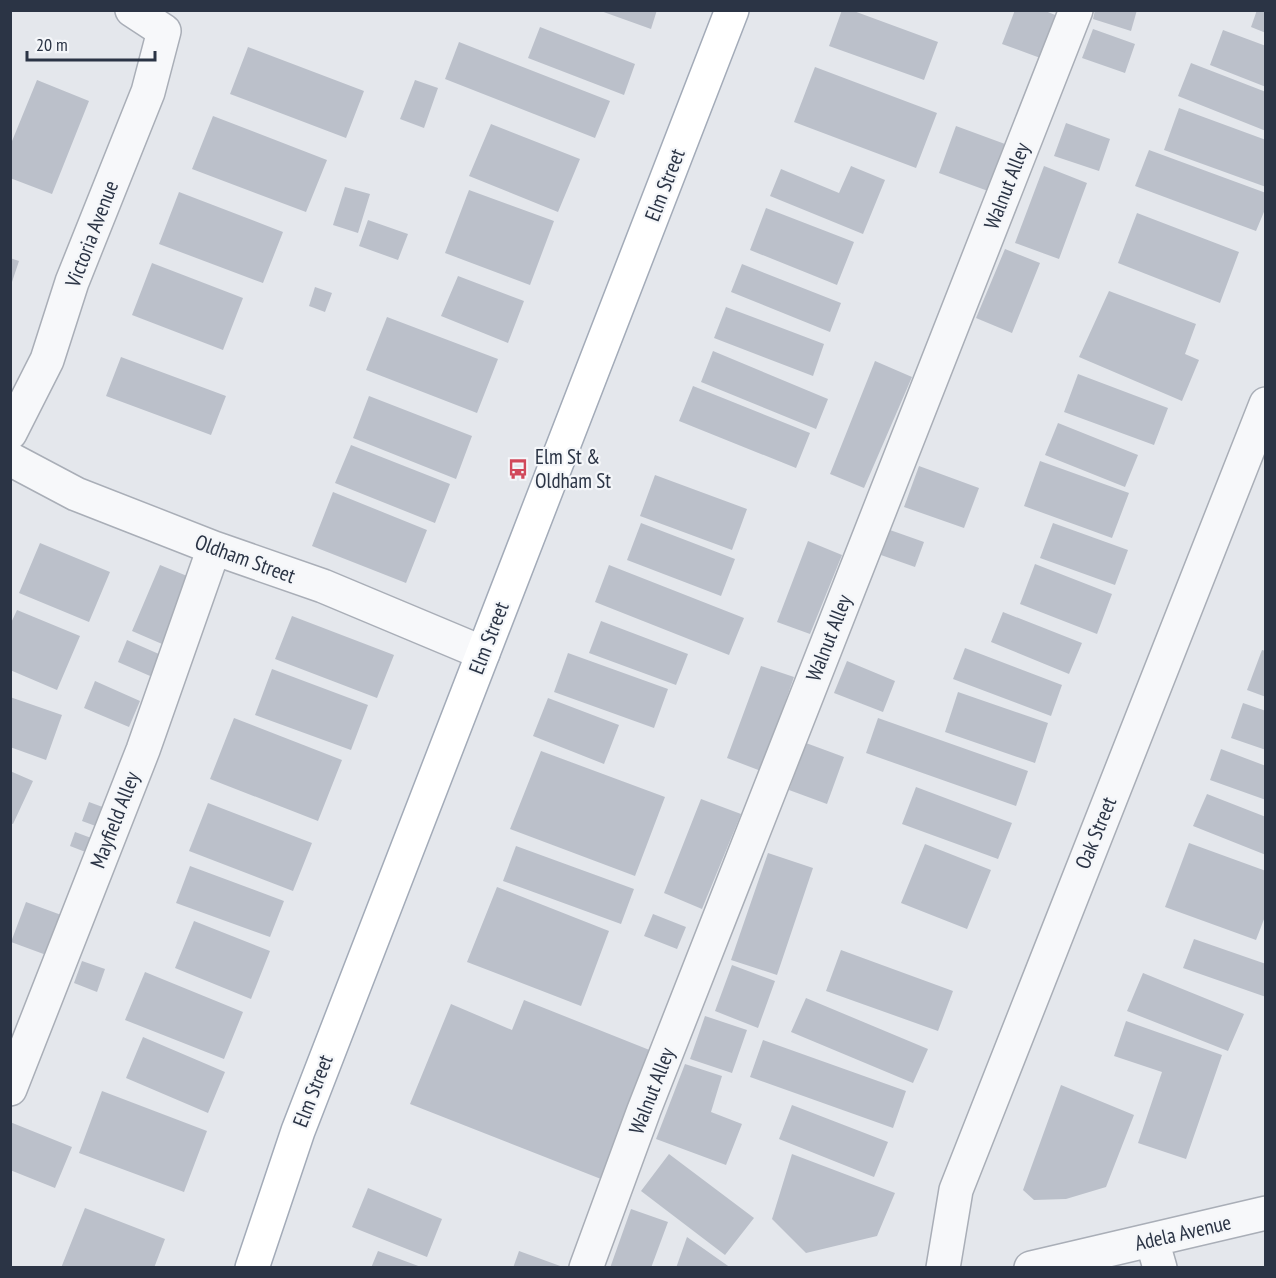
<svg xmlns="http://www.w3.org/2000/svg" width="1276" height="1278" viewBox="0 0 1276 1278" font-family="'PT Sans Narrow',sans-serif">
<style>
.building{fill:#bbc0ca}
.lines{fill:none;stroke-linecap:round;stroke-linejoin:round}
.minor-casing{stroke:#a9aeb7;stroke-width:36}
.major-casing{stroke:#a3abb8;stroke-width:36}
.minor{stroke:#f7f8fa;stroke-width:33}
.major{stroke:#fff;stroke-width:33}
.labels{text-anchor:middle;stroke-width:4.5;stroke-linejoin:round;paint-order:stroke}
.street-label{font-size:21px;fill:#2b3445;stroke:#f4f6f9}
.poi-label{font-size:21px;fill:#2b3445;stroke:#f4f6f9;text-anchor:start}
</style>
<rect width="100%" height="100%" fill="#e4e7ec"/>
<!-- building -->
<path class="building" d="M 598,10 L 657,10 L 651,29 Z
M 842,10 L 851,10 L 938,42 L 924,80 L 829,46 Z
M 1015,10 L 1043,10 L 1060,17 L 1043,59 L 1002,44 Z
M 1095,10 L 1137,10 L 1131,31 L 1093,19 Z
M 1257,10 L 1266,10 L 1266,33 L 1251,27 Z
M 540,27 L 635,64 L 624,95 L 528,58 Z
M 1093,29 L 1135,44 L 1125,73 L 1082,58 Z
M 1223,30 L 1266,46 L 1266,87 L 1210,65 Z
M 459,42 L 610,101 L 595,138 L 445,79 Z
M 248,47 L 364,91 L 346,138 L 230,94 Z
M 1191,63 L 1266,92 L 1266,131 L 1178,96 Z
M 815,67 L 937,113 L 916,168 L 794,122 Z
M 37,80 L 89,101 L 52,194 L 10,178 L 10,146 Z
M 415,80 L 438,88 L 424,128 L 400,119 Z
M 1179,108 L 1266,140 L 1266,187 L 1164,150 Z
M 213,116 L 327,160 L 306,212 L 192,169 Z
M 1066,123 L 1110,139 L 1099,171 L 1054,156 Z
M 491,124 L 580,159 L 558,212 L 469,176 Z
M 956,126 L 1005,144 L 988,191 L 939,173 Z
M 1149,150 L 1266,193 L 1266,207 L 1256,231 L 1135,186 Z
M 851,166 L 885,180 L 863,234 L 770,196 L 781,169 L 839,193 Z
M 1044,166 L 1087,183 L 1059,259 L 1015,243 Z
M 345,187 L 370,194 L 358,233 L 333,225 Z
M 469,190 L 554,221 L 530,285 L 445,253 Z
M 179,192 L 283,232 L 263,283 L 159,244 Z
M 766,208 L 854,242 L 837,285 L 750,250 Z
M 1137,213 L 1239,252 L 1220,303 L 1118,263 Z
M 368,220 L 408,234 L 398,260 L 359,246 Z
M 1005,249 L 1040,263 L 1012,333 L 976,318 Z
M 10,258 L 19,261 L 11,285 L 10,285 Z
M 152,263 L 243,298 L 223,350 L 132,315 Z
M 742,264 L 841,303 L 830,332 L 731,292 Z
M 458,276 L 524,301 L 508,343 L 441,316 Z
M 315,287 L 332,293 L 325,312 L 309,306 Z
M 1109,291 L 1196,324 L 1185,354 L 1199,360 L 1182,401 L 1079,357 Z
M 726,307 L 824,344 L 813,376 L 714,338 Z
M 387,317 L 498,359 L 477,413 L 366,370 Z
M 713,351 L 828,399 L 816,429 L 701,382 Z
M 121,357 L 226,396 L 211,435 L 106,396 Z
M 875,361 L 912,377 L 864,488 L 830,474 Z
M 1078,374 L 1168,408 L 1154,445 L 1064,412 Z
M 693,386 L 810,433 L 796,468 L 679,421 Z
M 369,396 L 472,436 L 456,479 L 353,438 Z
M 1058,423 L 1138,455 L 1125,487 L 1045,455 Z
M 351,445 L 450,484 L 435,523 L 335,483 Z
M 1040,461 L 1129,493 L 1112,538 L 1024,506 Z
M 919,466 L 979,488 L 964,528 L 904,507 Z
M 655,475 L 747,509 L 732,550 L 640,516 Z
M 333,492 L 427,530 L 406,583 L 312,546 Z
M 641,523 L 735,559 L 721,596 L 627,560 Z
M 1053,523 L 1128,550 L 1115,585 L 1040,558 Z
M 890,530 L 924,542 L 915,567 L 881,555 Z
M 808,541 L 842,555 L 810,634 L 777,622 Z
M 40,543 L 110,572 L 89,622 L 19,593 Z
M 1035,564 L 1112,594 L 1097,634 L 1020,604 Z
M 160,565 L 197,580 L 169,647 L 132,631 Z
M 609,565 L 744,618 L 729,655 L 595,602 Z
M 17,610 L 80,636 L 57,690 L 10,670 L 10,625 Z
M 1003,612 L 1082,643 L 1069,674 L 991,642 Z
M 292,616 L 394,655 L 377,698 L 275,659 Z
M 601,621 L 688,654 L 676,685 L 589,653 Z
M 127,640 L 168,658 L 157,679 L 118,662 Z
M 965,648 L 1062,685 L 1051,716 L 953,679 Z
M 1262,650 L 1266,651 L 1266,697 L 1247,690 Z
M 568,653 L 668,689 L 654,728 L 554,692 Z
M 847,661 L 895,681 L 883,712 L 834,693 Z
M 761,666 L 794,677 L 761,771 L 727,758 Z
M 272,669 L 368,705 L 351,750 L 255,715 Z
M 95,681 L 140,701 L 129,727 L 84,708 Z
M 958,692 L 1048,723 L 1035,763 L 945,732 Z
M 10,697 L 62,715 L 46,760 L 10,747 Z
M 548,698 L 619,725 L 604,764 L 533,736 Z
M 1243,703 L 1266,711 L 1266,750 L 1231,738 Z
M 234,718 L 342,760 L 318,821 L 210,779 Z
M 878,718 L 1028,771 L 1016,806 L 866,753 Z
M 806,743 L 844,757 L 827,804 L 789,790 Z
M 1221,749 L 1266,766 L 1266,800 L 1210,780 Z
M 541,751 L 665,797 L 635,876 L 510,829 Z
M 10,771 L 33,781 L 13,824 L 10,823 Z
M 916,787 L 1012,823 L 998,859 L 902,824 Z
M 1207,794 L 1266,817 L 1266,855 L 1193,826 Z
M 701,799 L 741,814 L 702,909 L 664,893 Z
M 89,802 L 108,809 L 101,828 L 82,821 Z
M 208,803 L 312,843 L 293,891 L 189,851 Z
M 75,832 L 94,839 L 88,853 L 70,846 Z
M 1189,843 L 1266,871 L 1266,914 L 1256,940 L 1165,907 Z
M 925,844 L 991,870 L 967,929 L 901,903 Z
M 516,846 L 634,889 L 621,924 L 503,881 Z
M 768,853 L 813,868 L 777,975 L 731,960 Z
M 190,866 L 284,901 L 270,937 L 176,903 Z
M 497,887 L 609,931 L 581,1006 L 467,962 Z
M 26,902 L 64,916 L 49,956 L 11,942 Z
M 653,914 L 686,927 L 677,949 L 644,936 Z
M 194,921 L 270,951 L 251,999 L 175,968 Z
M 1194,939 L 1266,964 L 1266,997 L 1183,968 Z
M 841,950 L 953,991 L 938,1031 L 826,991 Z
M 82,961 L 105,969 L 97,992 L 74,983 Z
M 732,965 L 775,981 L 758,1028 L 715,1011 Z
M 145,972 L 243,1012 L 224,1059 L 125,1020 Z
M 1143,973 L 1244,1014 L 1228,1051 L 1127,1011 Z
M 806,998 L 928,1049 L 913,1083 L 791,1032 Z
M 524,1000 L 652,1051 L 601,1179 L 410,1104 L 451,1004 L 512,1030 Z
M 705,1016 L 747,1030 L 732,1073 L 690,1059 Z
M 1126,1021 L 1222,1055 L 1186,1159 L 1138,1143 L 1162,1072 L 1114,1056 Z
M 143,1037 L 225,1072 L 208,1113 L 126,1078 Z
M 763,1040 L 906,1091 L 893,1128 L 750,1077 Z
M 685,1064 L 722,1076 L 711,1112 L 742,1124 L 726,1165 L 656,1139 Z
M 1061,1085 L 1134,1115 L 1106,1187 L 1066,1199 L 1034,1200 L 1023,1190 Z
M 102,1091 L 207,1131 L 184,1192 L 79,1153 Z
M 792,1105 L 888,1142 L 874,1177 L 779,1139 Z
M 10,1122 L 72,1147 L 55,1188 L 10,1170 Z
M 669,1154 L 754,1218 L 725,1255 L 641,1191 Z
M 792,1154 L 895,1193 L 877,1236 L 806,1253 L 772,1219 Z
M 368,1188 L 442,1219 L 427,1257 L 352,1227 Z
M 85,1208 L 165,1239 L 154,1268 L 61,1268 Z
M 631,1209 L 668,1222 L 651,1268 L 610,1268 Z
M 687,1237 L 731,1268 L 676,1268 Z
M 378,1251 L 421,1267 L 421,1268 L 371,1268 Z
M 519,1251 L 563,1267 L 563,1268 L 513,1268 Z"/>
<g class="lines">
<!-- minor casing -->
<g class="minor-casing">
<path id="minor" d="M 10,433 L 47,360 L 72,282 L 148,92 L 164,31 L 132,10
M 10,459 L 76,494 L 214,548 L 323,586 L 483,653
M 10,1089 L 143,750 L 214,548
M 1152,1240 L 1160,1268
M 586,1268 L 644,1110 L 1076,10
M 943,1268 L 956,1190 L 1266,404
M 1031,1268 L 1266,1213"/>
</g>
<!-- major casing -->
<g class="major-casing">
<path id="major" d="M 252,1268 L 298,1131 L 732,10"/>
</g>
<!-- minor -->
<use href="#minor" class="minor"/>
<!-- major -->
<use href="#major" class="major"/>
</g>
<!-- icons -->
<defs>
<g id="bus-bare" transform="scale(1.62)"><path d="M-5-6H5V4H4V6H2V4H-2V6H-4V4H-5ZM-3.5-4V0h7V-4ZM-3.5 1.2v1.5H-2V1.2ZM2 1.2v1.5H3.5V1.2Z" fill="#d1495b" stroke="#f4f6f9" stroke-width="2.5" paint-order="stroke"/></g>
</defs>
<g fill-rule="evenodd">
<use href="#bus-bare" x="518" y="469"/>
</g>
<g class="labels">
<!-- street labels -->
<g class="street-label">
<text transform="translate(665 185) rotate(-69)" y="7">Elm Street</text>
<text transform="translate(1007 186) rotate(-69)" y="7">Walnut Alley</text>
<text transform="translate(92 234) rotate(-69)" y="7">Victoria Avenue</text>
<text transform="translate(245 559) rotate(20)" y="7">Oldham Street</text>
<text transform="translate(489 638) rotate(-69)" y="7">Elm Street</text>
<text transform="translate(829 638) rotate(-69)" y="7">Walnut Alley</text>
<text transform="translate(115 820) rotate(-69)" y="7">Mayfield Alley</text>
<text transform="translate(1096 833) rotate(-68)" y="7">Oak Street</text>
<text transform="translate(313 1091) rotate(-69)" y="7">Elm Street</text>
<text transform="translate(652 1091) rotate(-69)" y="7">Walnut Alley</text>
<text transform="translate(1183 1233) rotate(-13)" y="7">Adela Avenue</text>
</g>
<!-- poi labels -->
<g class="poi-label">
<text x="535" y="464">Elm St &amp;<tspan x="535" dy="24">Oldham St</tspan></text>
</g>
</g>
<!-- border -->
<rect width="1276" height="1278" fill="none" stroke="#2b3445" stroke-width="24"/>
<!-- scale -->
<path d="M27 51v9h128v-9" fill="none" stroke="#2b3445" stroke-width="3"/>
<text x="36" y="51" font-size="18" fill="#2b3445" stroke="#f4f6f9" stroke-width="4.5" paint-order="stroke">20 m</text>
</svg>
